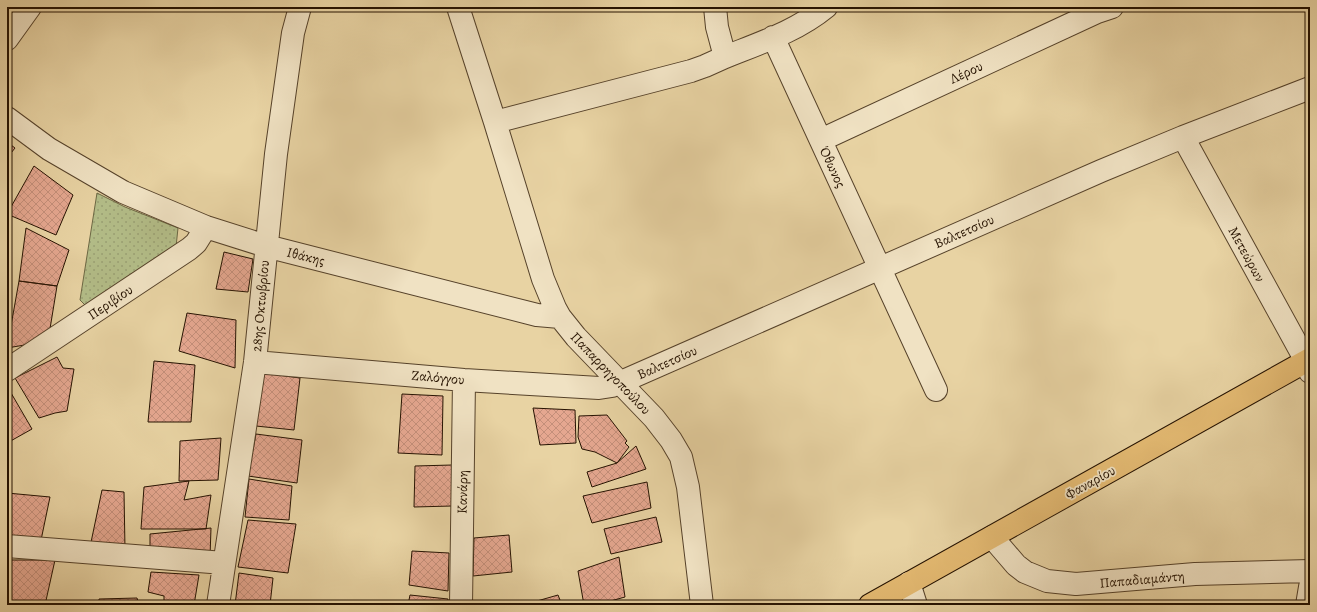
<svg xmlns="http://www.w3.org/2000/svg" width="1317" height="612" viewBox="0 0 1317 612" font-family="Alegreya,serif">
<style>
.green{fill:url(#green-dots);stroke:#6c6844}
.building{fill:url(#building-cross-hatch);stroke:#251201}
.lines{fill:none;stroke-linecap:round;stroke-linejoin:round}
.minor-casing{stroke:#56422a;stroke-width:24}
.major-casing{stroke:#251201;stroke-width:24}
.minor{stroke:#f0e2c3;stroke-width:22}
.major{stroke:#e4ba72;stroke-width:22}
.labels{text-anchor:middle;stroke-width:3.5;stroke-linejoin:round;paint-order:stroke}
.street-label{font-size:14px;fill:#251201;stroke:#f0e2c3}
</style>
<defs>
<pattern id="green-dots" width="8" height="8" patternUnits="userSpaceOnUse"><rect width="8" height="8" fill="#b3bd88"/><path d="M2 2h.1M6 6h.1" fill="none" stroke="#9aa174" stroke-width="1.8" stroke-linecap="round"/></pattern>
<pattern id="building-cross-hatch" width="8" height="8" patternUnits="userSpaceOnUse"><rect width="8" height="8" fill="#e5a790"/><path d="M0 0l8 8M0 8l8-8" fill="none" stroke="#c48f7a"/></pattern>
</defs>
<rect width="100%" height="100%" fill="#e8d3a3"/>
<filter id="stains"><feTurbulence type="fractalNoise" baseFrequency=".005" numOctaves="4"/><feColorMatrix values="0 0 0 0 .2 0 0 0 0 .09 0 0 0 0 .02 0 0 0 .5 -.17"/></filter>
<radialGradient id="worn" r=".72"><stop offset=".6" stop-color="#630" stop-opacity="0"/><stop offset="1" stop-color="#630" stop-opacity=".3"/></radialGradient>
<!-- green -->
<path class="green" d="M 97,193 L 125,207 L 178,228 L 176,247 L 85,305 L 80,300 Z"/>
<!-- building -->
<path class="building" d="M 7,142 L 15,148 L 7,158 Z
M 34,166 L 73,195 L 56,235 L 7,214 Z
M 26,228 L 69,250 L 57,286 L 19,281 Z
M 224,252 L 253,259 L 248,292 L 216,289 Z
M 19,281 L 57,286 L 48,341 L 7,348 Z
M 187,313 L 236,320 L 235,368 L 179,351 Z
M 57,357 L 63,368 L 74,369 L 67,411 L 55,413 L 39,418 L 15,378 Z
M 154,361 L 195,365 L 191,422 L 148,422 Z
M 264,373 L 300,378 L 294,430 L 256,426 Z
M 7,386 L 32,429 L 7,443 Z
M 402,394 L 443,396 L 442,455 L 398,453 Z
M 533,408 L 575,410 L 576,443 L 540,445 Z
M 607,415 L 627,441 L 625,443 L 629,447 L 617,463 L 595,452 L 582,449 L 578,437 L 579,416 Z
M 256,434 L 302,440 L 297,483 L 248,476 Z
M 221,438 L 218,480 L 179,481 L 180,441 Z
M 636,446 L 646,469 L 592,487 L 587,472 L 617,463 Z
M 452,465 L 452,506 L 414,507 L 415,466 Z
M 249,479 L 292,486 L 289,520 L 245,517 Z
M 189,481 L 184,500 L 211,495 L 206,529 L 141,529 L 144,487 Z
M 647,482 L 651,508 L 592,523 L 583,496 Z
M 102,490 L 124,492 L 125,549 L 90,547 Z
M 7,493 L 50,497 L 40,545 L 7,542 Z
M 656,517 L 662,542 L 611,554 L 604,529 Z
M 248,520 L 296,524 L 288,573 L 238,567 Z
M 211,528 L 210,557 L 150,554 L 150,534 Z
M 509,535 L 512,572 L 473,576 L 474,538 Z
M 412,551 L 449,553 L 448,591 L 409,585 Z
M 619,557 L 625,597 L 596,605 L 584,605 L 578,571 Z
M 7,560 L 55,560 L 45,605 L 7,605 Z
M 151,572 L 199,575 L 194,605 L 176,604 L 175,605 L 164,605 L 164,596 L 148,592 Z
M 239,573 L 273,578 L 270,605 L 235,605 Z
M 410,595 L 448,599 L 448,605 L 408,605 Z
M 558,595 L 562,605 L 523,605 Z
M 137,598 L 139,605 L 99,605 L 99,599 Z
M 668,602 L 668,605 L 651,605 Z"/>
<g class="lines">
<!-- minor casing -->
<g class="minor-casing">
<path id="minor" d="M 458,7 L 495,122 L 543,279 L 555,308 L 560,317 L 576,337 L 654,418 L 671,440 L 681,457 L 688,487 L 702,605
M 715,7 L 717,27 L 725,57 C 760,43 797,31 826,7
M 773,37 L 936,390
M 7,39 L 30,7
M 7,118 L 49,149 L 123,192 L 206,227 L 266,246 L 537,315 L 560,317
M 495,122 L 691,71 L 705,66 L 725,57
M 1183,137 L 1306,361 L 1310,372
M 821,140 L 1097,12 L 1112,7
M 255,362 L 464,380 L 599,388 L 612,386 L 1101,171 L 1183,137 L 1310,88
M 7,370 L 189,249 L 196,243 L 206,227
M 992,537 L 1016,565 L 1025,572 L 1047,581 L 1076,584 L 1195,574 L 1310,571
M 7,546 L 224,563
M 909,583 L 916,605
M 218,605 L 255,362 L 276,154 L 293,33 L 300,7
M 461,605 L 464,380
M 1307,605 L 1310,587"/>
</g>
<!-- major casing -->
<g class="major-casing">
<path id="major" d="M 870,605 L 1310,359"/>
</g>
<!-- minor -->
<use href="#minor" class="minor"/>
<!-- major -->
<use href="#major" class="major"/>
</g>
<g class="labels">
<!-- street labels -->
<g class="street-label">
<text transform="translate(966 72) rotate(-25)" y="5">Λέρου</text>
<text transform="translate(833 167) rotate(65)" y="5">Όθωνος</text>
<text transform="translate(964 231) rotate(-24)" y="5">Βαλτετσίου</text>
<text transform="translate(1247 254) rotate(61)" y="5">Μετεώρων</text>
<text transform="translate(306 256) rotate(14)" y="5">Ιθάκης</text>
<text transform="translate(110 302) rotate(-34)" y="5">Περιβίου</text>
<text transform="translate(260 306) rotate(-85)" y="5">28ης Οκτωβρίου</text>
<text transform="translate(667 362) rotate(-24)" y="5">Βαλτετσίου</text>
<text transform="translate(611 373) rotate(46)" y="5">Παπαρρηγοπούλου</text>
<text transform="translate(438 377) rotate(5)" y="5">Ζαλόγγου</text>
<text transform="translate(1090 482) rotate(-29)" y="5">Φαναρίου</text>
<text transform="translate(462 492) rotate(-89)" y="5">Κανάρη</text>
<text transform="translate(1142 579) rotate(-5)" y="5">Παπαδιαμάντη</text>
</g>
</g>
<!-- margin -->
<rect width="1317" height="612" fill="none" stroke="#e8d3a3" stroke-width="24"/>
<rect x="8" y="8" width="1301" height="596" fill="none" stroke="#251201" stroke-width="2"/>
<rect x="12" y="12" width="1293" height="588" fill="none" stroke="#251201"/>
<rect width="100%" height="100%" filter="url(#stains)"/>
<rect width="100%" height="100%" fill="url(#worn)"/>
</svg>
